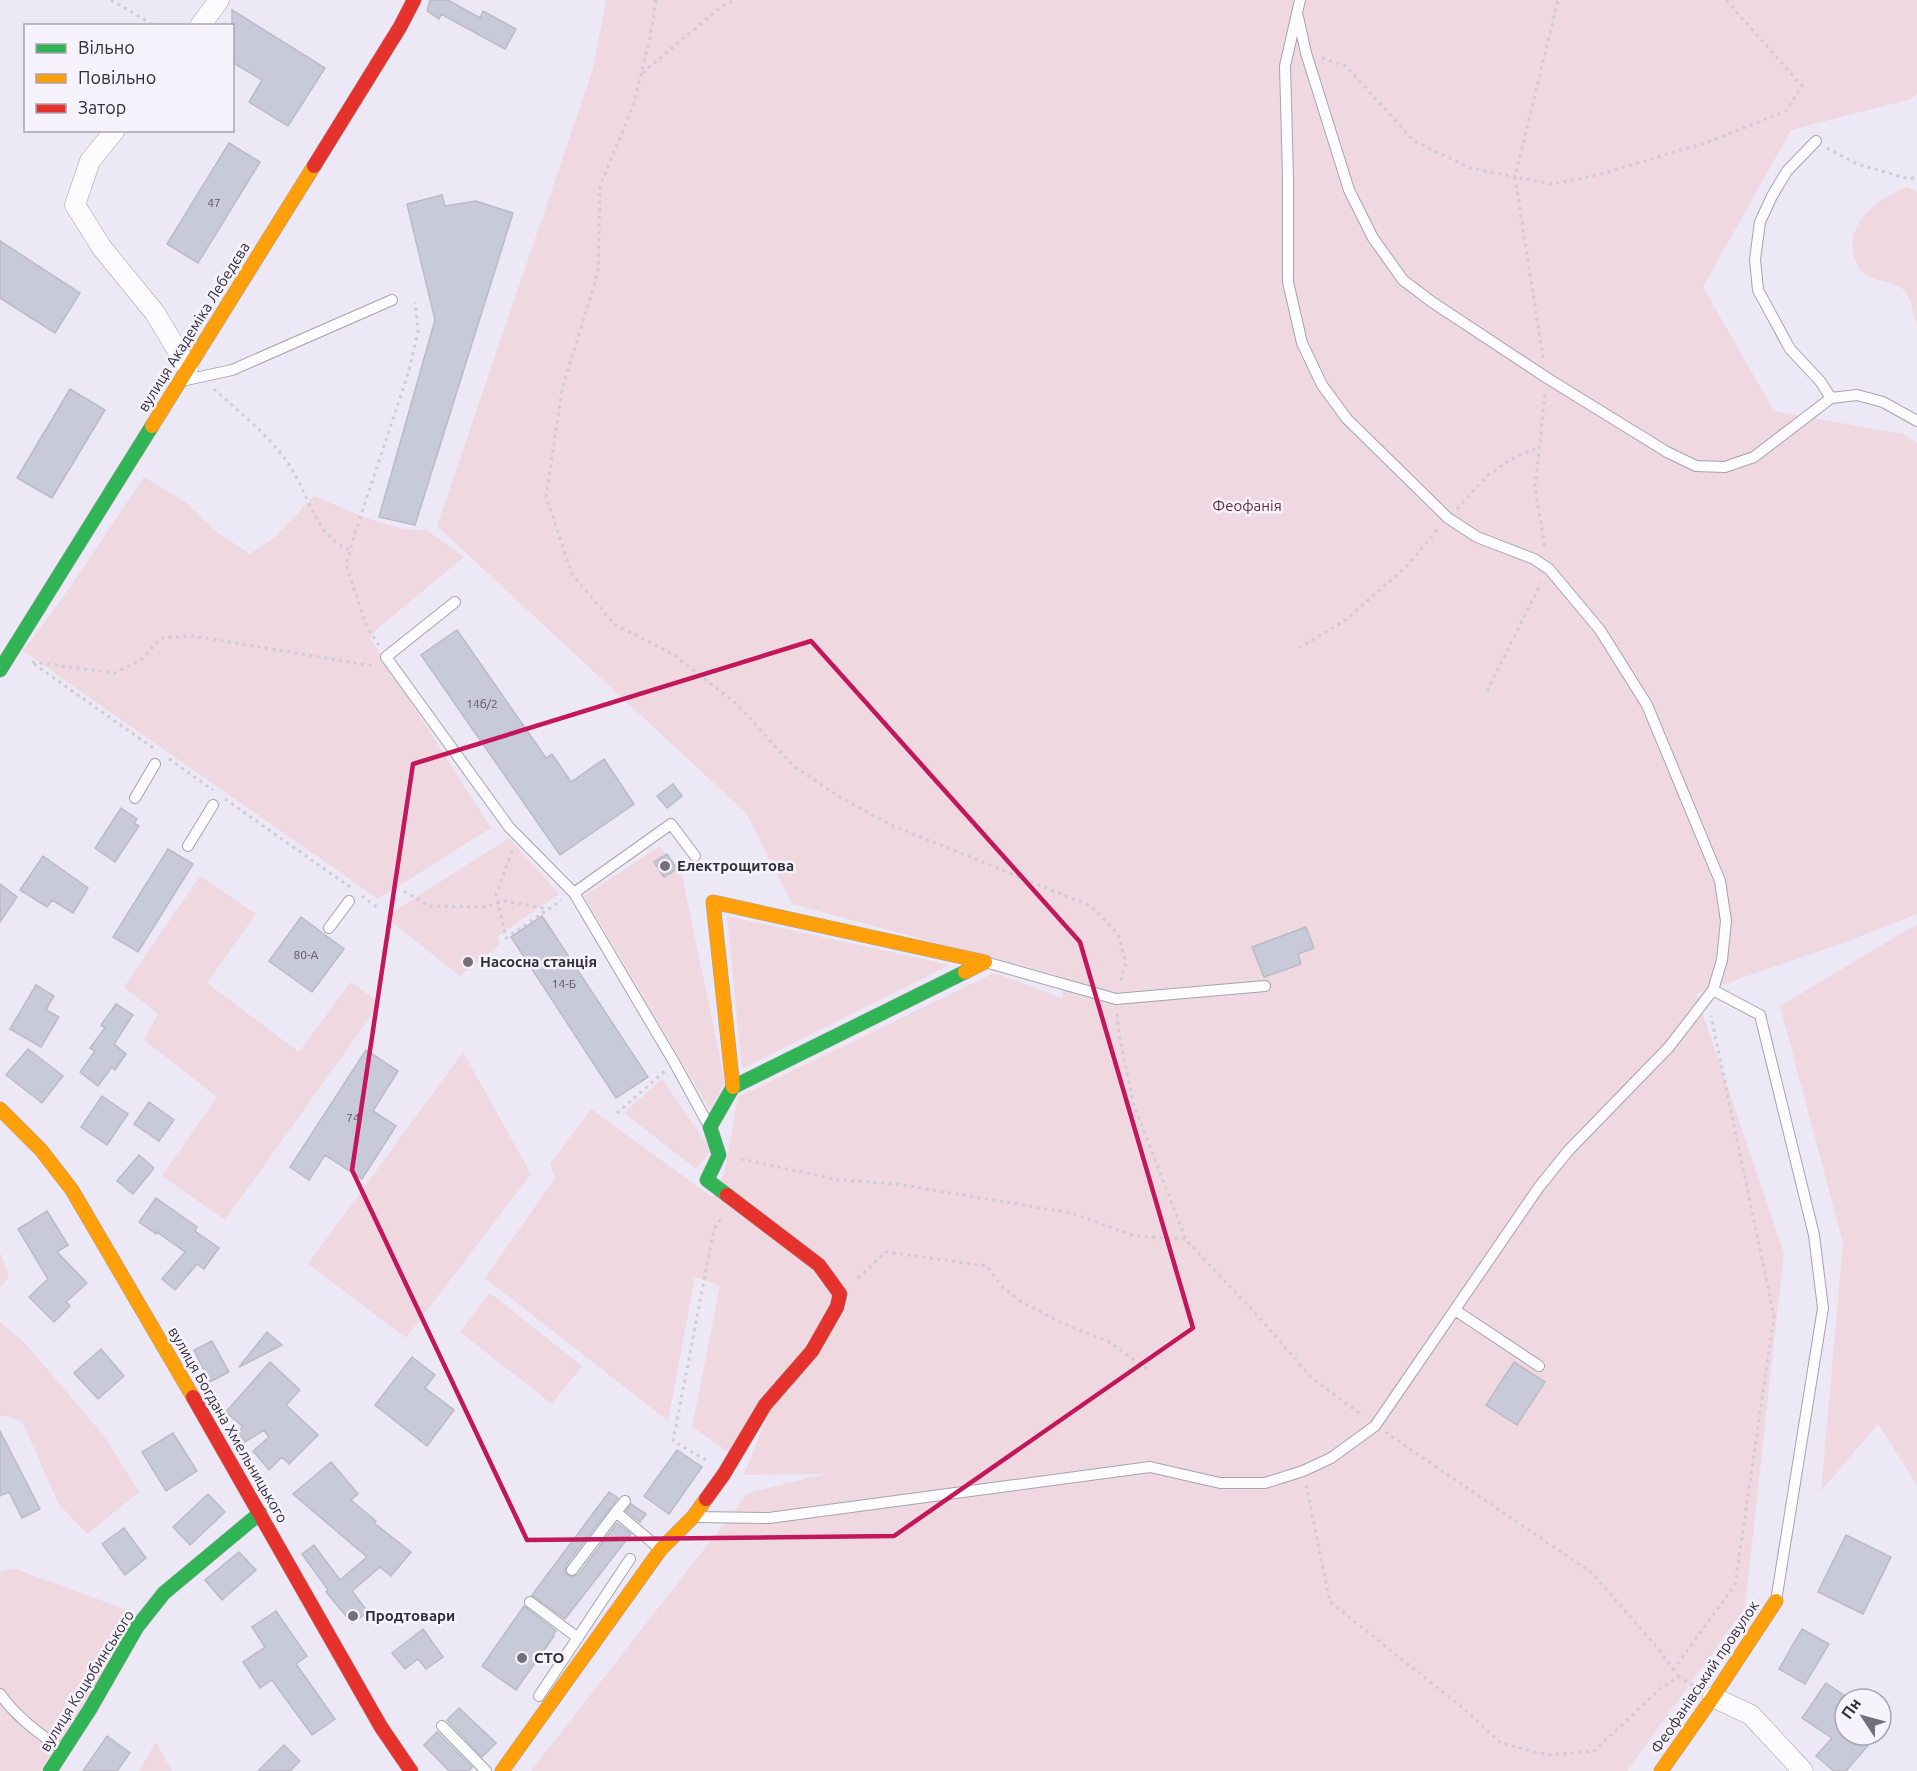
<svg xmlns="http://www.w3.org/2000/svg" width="1917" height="1771" viewBox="0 0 1917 1771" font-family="Ubuntu,sans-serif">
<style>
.green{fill:#f0d8e1}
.building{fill:#c8cad9;stroke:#babbc5;stroke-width:1.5}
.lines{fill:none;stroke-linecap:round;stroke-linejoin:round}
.lane-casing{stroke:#a6a3ad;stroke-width:12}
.street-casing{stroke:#a6a3ad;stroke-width:21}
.fast-casing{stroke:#a6a3ad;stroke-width:15}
.slow-casing{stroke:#a6a3ad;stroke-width:15}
.jam-casing{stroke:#a6a3ad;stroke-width:15}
.path{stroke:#cecdd2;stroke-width:3;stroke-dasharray:3 4.5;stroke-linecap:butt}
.lane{stroke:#fcfcfe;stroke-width:10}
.street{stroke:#fcfcfe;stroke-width:20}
.fast{stroke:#30b455;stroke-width:14}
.slow{stroke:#ff9f0a;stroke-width:14}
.jam{stroke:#e5322d;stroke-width:14}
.marked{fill:none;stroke:#c2185b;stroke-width:4.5;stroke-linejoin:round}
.poi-dot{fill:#73707b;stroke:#f6f3fd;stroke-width:2}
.labels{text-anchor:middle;stroke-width:5;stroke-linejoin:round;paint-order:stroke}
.number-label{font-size:12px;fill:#585661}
.street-label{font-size:15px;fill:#322f39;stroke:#f6f3fd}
.park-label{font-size:15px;fill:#702b39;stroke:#f6f3fd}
.poi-label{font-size:15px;font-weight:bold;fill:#322f39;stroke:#f6f3fd;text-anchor:start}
</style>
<rect width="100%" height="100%" fill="#ece8f6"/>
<!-- green -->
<path class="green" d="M 606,0 L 1917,0 L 1917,93 L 1911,99 L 1791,130 L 1703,287 L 1774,411 L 1903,434 L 1917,443 L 1917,914 L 1848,941 L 1696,994 L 1784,1253 L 1745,1608 L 1627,1771 L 531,1771 L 748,1493 L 825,1474 L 744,1475 L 777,1392 L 730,1453 L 692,1427 L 720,1286 L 695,1277 L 668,1421 L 485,1278 L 555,1178 L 550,1164 L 591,1109 L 712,1197 L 725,1171 L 738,1097 L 994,973 L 1062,998 L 1064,977 L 792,904 L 746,813 L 437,526 L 593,69 Z
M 1907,187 L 1917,192 L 1917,324 C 1912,314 1912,301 1906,293 C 1897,279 1877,284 1864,273 C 1858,269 1855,261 1853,253 C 1848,220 1879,198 1907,187 Z
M 144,477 L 185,502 L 218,533 L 250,554 L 275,537 L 314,496 C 341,507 398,535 425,529 L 464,557 L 377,629 L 370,638 L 491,828 L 378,899 L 23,651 L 68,590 Z
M 509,838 L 559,894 L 498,936 L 500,944 L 460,976 L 385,917 Z
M 660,846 L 682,875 L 725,1082 L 710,1110 L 584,896 Z
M 200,876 L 256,914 L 207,983 L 299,1052 L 351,982 L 380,1003 L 225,1220 L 162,1176 L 217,1097 L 144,1040 L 158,1014 L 124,987 Z
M 727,916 L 950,965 L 742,1069 Z
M 1917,924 L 1917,1485 L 1878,1424 L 1821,1491 L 1843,1243 L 1780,1006 Z
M 463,1052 L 531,1174 L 406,1338 L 308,1264 Z
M 662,1079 L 711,1150 L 696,1169 L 624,1113 Z
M 0,1252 L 9,1276 L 0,1288 Z
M 490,1293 L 582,1366 L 552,1404 L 460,1332 Z
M 0,1322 L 24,1342 L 104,1436 L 139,1492 L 87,1534 L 58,1503 L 22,1421 L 0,1415 Z
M 13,1568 L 141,1615 L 40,1771 L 0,1771 L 0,1572 Z
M 156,1742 L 172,1771 L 139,1771 Z"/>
<!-- building -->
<path class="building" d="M 430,0 L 448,0 L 480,18 L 483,11 L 516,29 L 505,49 L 441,14 L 439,19 L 427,11 Z
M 232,10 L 325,68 L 288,126 L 249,102 L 262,80 L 232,62 Z
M 229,143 L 260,162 L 198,263 L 167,244 Z
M 442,195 L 445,206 L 476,201 L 513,213 L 415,525 L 379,517 L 435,320 L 407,204 Z
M 0,241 L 80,293 L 55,333 L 0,298 Z
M 70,389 L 105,410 L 52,498 L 17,478 Z
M 457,630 L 546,758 L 552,754 L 571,782 L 604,759 L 634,804 L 560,855 L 421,655 Z
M 673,784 L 682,796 L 667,808 L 657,796 Z
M 121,808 L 137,819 L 134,823 L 139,826 L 115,862 L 95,848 Z
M 168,849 L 193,864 L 138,952 L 113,937 Z
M 667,854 L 677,869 L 664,877 L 654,862 Z
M 43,856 L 88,888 L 73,913 L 52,900 L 47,907 L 20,890 Z
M 0,884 L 17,897 L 0,922 Z
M 542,916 L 648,1077 L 616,1098 L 511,937 Z
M 301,917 L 344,949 L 312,992 L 269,961 Z
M 1306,927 L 1314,948 L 1298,954 L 1301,964 L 1264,977 L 1252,947 Z
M 36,985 L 54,996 L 46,1010 L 59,1017 L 41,1047 L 10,1029 Z
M 116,1004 L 133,1015 L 114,1044 L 126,1054 L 115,1070 L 112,1067 L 98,1086 L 80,1072 L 95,1051 L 90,1048 L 105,1028 L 101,1025 Z
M 28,1049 L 63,1076 L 42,1103 L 6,1075 Z
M 366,1050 L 398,1071 L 373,1111 L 396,1126 L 362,1179 L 325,1155 L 309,1180 L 290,1167 Z
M 102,1096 L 128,1114 L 107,1145 L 81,1127 Z
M 149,1102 L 174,1120 L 159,1141 L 134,1124 Z
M 139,1155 L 154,1168 L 133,1194 L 117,1181 Z
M 156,1198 L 197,1227 L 195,1231 L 219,1248 L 204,1269 L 197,1264 L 175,1290 L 162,1279 L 185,1252 L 157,1232 L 156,1234 L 139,1222 Z
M 47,1211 L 68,1245 L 57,1252 L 87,1283 L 66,1302 L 70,1306 L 54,1322 L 29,1297 L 48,1279 L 18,1229 Z
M 267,1332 L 282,1345 L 239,1367 Z
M 212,1341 L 229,1372 L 210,1382 L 194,1350 Z
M 101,1349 L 124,1376 L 98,1399 L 74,1373 Z
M 412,1357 L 435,1375 L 425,1388 L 454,1410 L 427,1446 L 375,1405 Z
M 270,1362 L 300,1390 L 286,1405 L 318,1435 L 289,1464 L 282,1457 L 269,1470 L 253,1451 L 269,1437 L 264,1430 L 245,1442 L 237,1431 L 243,1427 L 226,1412 Z
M 1514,1362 L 1545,1382 L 1517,1425 L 1486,1405 Z
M 0,1431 L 40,1509 L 22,1518 L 9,1492 L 0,1496 Z
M 173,1433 L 197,1471 L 166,1491 L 142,1452 Z
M 677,1450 L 702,1467 L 669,1514 L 644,1496 Z
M 331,1462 L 358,1494 L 351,1500 L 376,1521 L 374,1523 L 411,1552 L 391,1576 L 380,1567 L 352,1591 L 368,1612 L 352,1623 L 326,1592 L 328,1590 L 302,1554 L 314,1545 L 340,1580 L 367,1557 L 293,1494 Z
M 609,1492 L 618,1498 L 566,1565 L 565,1573 L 572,1577 L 578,1575 L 617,1523 L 631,1534 L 565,1619 L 532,1595 Z
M 208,1494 L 225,1512 L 190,1545 L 173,1527 Z
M 631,1504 L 646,1514 L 640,1522 L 626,1511 Z
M 124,1528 L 146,1558 L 125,1575 L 102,1544 Z
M 1846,1535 L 1891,1557 L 1863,1614 L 1818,1592 Z
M 239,1552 L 256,1570 L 222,1600 L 205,1580 Z
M 524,1606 L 556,1631 L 553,1635 L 554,1636 L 516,1690 L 482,1666 Z
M 276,1611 L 307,1656 L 296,1664 L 335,1719 L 312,1735 L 272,1680 L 260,1688 L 243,1662 L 265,1647 L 252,1627 Z
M 423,1629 L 443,1657 L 426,1669 L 418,1659 L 405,1669 L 392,1653 Z
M 1802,1629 L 1829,1644 L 1805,1684 L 1779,1669 Z
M 1826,1683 L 1845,1696 L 1845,1735 L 1877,1735 L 1846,1771 L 1834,1771 L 1816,1756 L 1832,1738 L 1802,1718 Z
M 459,1708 L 496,1743 L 482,1757 L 447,1720 Z
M 437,1732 L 472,1767 L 469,1771 L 449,1771 L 424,1745 Z
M 107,1736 L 130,1753 L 117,1771 L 83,1771 Z
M 284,1745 L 300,1761 L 290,1771 L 258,1771 Z"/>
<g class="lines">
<!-- lane casing -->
<g class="lane-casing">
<path id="lane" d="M 1298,17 L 1306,53 L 1349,190 L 1373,238 L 1403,280 L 1432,302 L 1547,378 L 1667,452 L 1696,466 L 1725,467 L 1754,457 L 1831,398 L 1857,395 L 1883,402 L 1917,421
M 1816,141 L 1787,171 L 1772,196 L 1760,222 L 1755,259 L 1758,290 L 1790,349 L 1820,381 L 1831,398
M 186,380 L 232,370 L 392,300
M 455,602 L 386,657 L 509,827 L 574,893 L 671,824 L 695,856
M 135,798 L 155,764
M 188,846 L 213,805
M 574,893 L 674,1062 L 708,1124
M 329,928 L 349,901
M 985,962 L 1116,999 L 1265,986
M 1713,990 L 1760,1015 L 1814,1235 L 1823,1308 L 1776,1601
M 1455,1310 L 1539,1366
M 625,1501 L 616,1512 L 660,1549
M 696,1517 L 769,1518 L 1150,1467 L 1220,1483 L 1265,1483 L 1303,1471 L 1331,1458 L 1375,1426 L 1539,1187 L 1569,1150 L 1669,1047 L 1713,990 L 1722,960 L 1726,921 L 1720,881 L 1647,705 L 1600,630 L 1549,569 L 1534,559 L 1477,537 L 1448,518 L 1347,419 L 1322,385 L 1302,343 L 1288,282 L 1288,177 L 1285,66 L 1300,0
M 572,1570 L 616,1512
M 530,1602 L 578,1638
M 0,1694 C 17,1718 40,1734 64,1751
M 539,1696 L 630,1559
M 442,1726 L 486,1771"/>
</g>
<!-- street casing -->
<g class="street-casing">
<path id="street" d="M 200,26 L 219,0
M 115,130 L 90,161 L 75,205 L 102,248 L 155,313 L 188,368
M 1713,1697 L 1751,1715 L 1803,1771"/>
</g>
<!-- fast casing -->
<g class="fast-casing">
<path id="fast" d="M 0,670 L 152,426
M 727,1195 L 707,1180 L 719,1155 L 710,1127 L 733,1087 L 965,972
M 50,1771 L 90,1709 L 137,1627 L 164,1593 L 260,1513"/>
</g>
<!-- slow casing -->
<g class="slow-casing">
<path id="slow" d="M 152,426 L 314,166
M 733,1087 L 713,902 L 985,962 L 965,972
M 0,1109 L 41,1150 L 72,1190 L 193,1397
M 502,1771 L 661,1549 L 693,1517 L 706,1499
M 1661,1771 L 1713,1697 L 1776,1601"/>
</g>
<!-- jam casing -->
<g class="jam-casing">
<path id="jam" d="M 314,166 L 400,27 L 414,0
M 193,1397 L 381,1727 L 411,1771
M 706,1499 L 724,1474 L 765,1405 L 812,1351 L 837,1307 L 840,1294 L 819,1265 L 727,1195"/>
</g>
<!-- path -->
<path class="path" d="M 111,0 L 155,26
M 656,0 L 650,38 L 633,106 L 600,186 L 598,272 L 562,390 L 546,497 L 572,574 L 614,624 L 674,655 L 738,705 L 793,766 L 843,799 L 891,825 L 1091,906 L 1118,934 L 1126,963 L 1120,984
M 1322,58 L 1346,66 L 1414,141 L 1470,168 L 1515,177 L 1558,0
M 642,73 L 720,8 L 734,0
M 1827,148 L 1857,164 L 1909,179 L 1917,177
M 1543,358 L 1515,177 L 1553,184 L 1601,174 L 1708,142 L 1786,111 L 1802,86 L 1726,0
M 214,389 C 242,415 275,439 294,473 C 310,500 318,539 350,550
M 1545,394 L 1535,488 L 1545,548
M 1457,509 L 1488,475 L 1510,460 L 1539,447
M 379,645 L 367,627 L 346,565 L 355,533 L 408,374 L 418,332 L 415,302
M 1299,648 L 1344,621 L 1407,566 L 1438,529
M 32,662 L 115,673 L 142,659 L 161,638 L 193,636 L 374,666
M 34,664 L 156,750
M 1487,691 L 1541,583
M 169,759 L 213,790
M 225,799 L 350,887
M 512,851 L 496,895 L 506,938 L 562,900
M 404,891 L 428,906 L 485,907 L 504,901 L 548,909
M 362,896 L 378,908
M 1117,1014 L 1119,1035 L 1134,1105 L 1186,1240 L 1257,1315 L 1311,1377 L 1363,1416
M 617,1113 L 665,1071
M 741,1159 L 839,1180 L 897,1184 L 1071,1213 L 1135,1236 L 1185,1239
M 858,1278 L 886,1252 L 987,1266 L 1001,1286 L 1022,1302 L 1058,1321 L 1111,1343 L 1150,1371
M 1385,1432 L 1592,1573 L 1655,1645 L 1679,1677
M 706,1460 L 673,1441 L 714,1229 L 721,1219
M 1306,1485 L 1330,1602 L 1463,1708 L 1501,1743 L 1548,1755 L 1594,1751 L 1661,1688 L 1679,1677 L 1694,1686
M 1673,1670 L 1735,1585 L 1774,1316 L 1711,1016"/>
<!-- lane -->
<use href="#lane" class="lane"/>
<!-- street -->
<use href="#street" class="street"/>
<!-- fast -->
<use href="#fast" class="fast"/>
<!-- slow -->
<use href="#slow" class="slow"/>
<!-- jam -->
<use href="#jam" class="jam"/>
</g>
<!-- marked area -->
<path class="marked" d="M 811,641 L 1080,942 L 1193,1328 L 894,1536 L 527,1540 L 352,1170 L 413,764 Z"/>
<!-- markers -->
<g class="poi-dot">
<circle cx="665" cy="866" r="6"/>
<circle cx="468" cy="962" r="6"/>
<circle cx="353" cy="1616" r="6"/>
<circle cx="522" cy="1658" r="6"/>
</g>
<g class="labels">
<!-- number labels -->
<g class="number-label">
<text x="214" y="207">47</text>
<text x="482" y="708">14б/2</text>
<text x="306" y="959">80-А</text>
<text x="564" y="988">14-Б</text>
<text x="353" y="1122">74</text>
</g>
<!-- street labels -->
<g class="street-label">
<text transform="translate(194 327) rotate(-58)" y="5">вулиця Академіка Лебедєва</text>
<text transform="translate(228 1425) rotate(60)" y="5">вулиця Богдана Хмельницького</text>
<text transform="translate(1705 1677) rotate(-56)" y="5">Феофанівський провулок</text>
<text transform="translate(87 1681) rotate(-58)" y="5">вулиця Коцюбинського</text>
</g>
<!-- park labels -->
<g class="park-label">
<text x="1247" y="511">Феофанія</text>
</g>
<!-- poi labels -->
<g class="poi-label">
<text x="677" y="871">Електрощитова</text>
<text x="480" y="967">Насосна станція</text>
<text x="365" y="1621">Продтовари</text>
<text x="534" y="1663">СТО</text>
</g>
</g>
<!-- legend -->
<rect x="24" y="24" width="210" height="108" fill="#f6f3fd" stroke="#a8a5af" stroke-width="1.5"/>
<rect x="36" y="44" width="30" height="9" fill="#30b455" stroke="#a8a5af" stroke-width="1.5"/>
<text x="78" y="54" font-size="18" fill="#322f39">Вільно</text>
<rect x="36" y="74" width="30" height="9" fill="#ff9f0a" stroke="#a8a5af" stroke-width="1.5"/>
<text x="78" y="84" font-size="18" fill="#322f39">Повільно</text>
<rect x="36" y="104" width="30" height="9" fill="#e5322d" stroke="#a8a5af" stroke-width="1.5"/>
<text x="78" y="114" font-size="18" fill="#322f39">Затор</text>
<!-- north arrow -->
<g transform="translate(1863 1717) rotate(306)"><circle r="28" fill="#f6f3fd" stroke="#a8a5af" stroke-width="1.5"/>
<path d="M0-4.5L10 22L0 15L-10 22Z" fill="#73707b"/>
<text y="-9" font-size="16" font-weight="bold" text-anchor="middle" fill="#322f39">Пн</text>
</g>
</svg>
